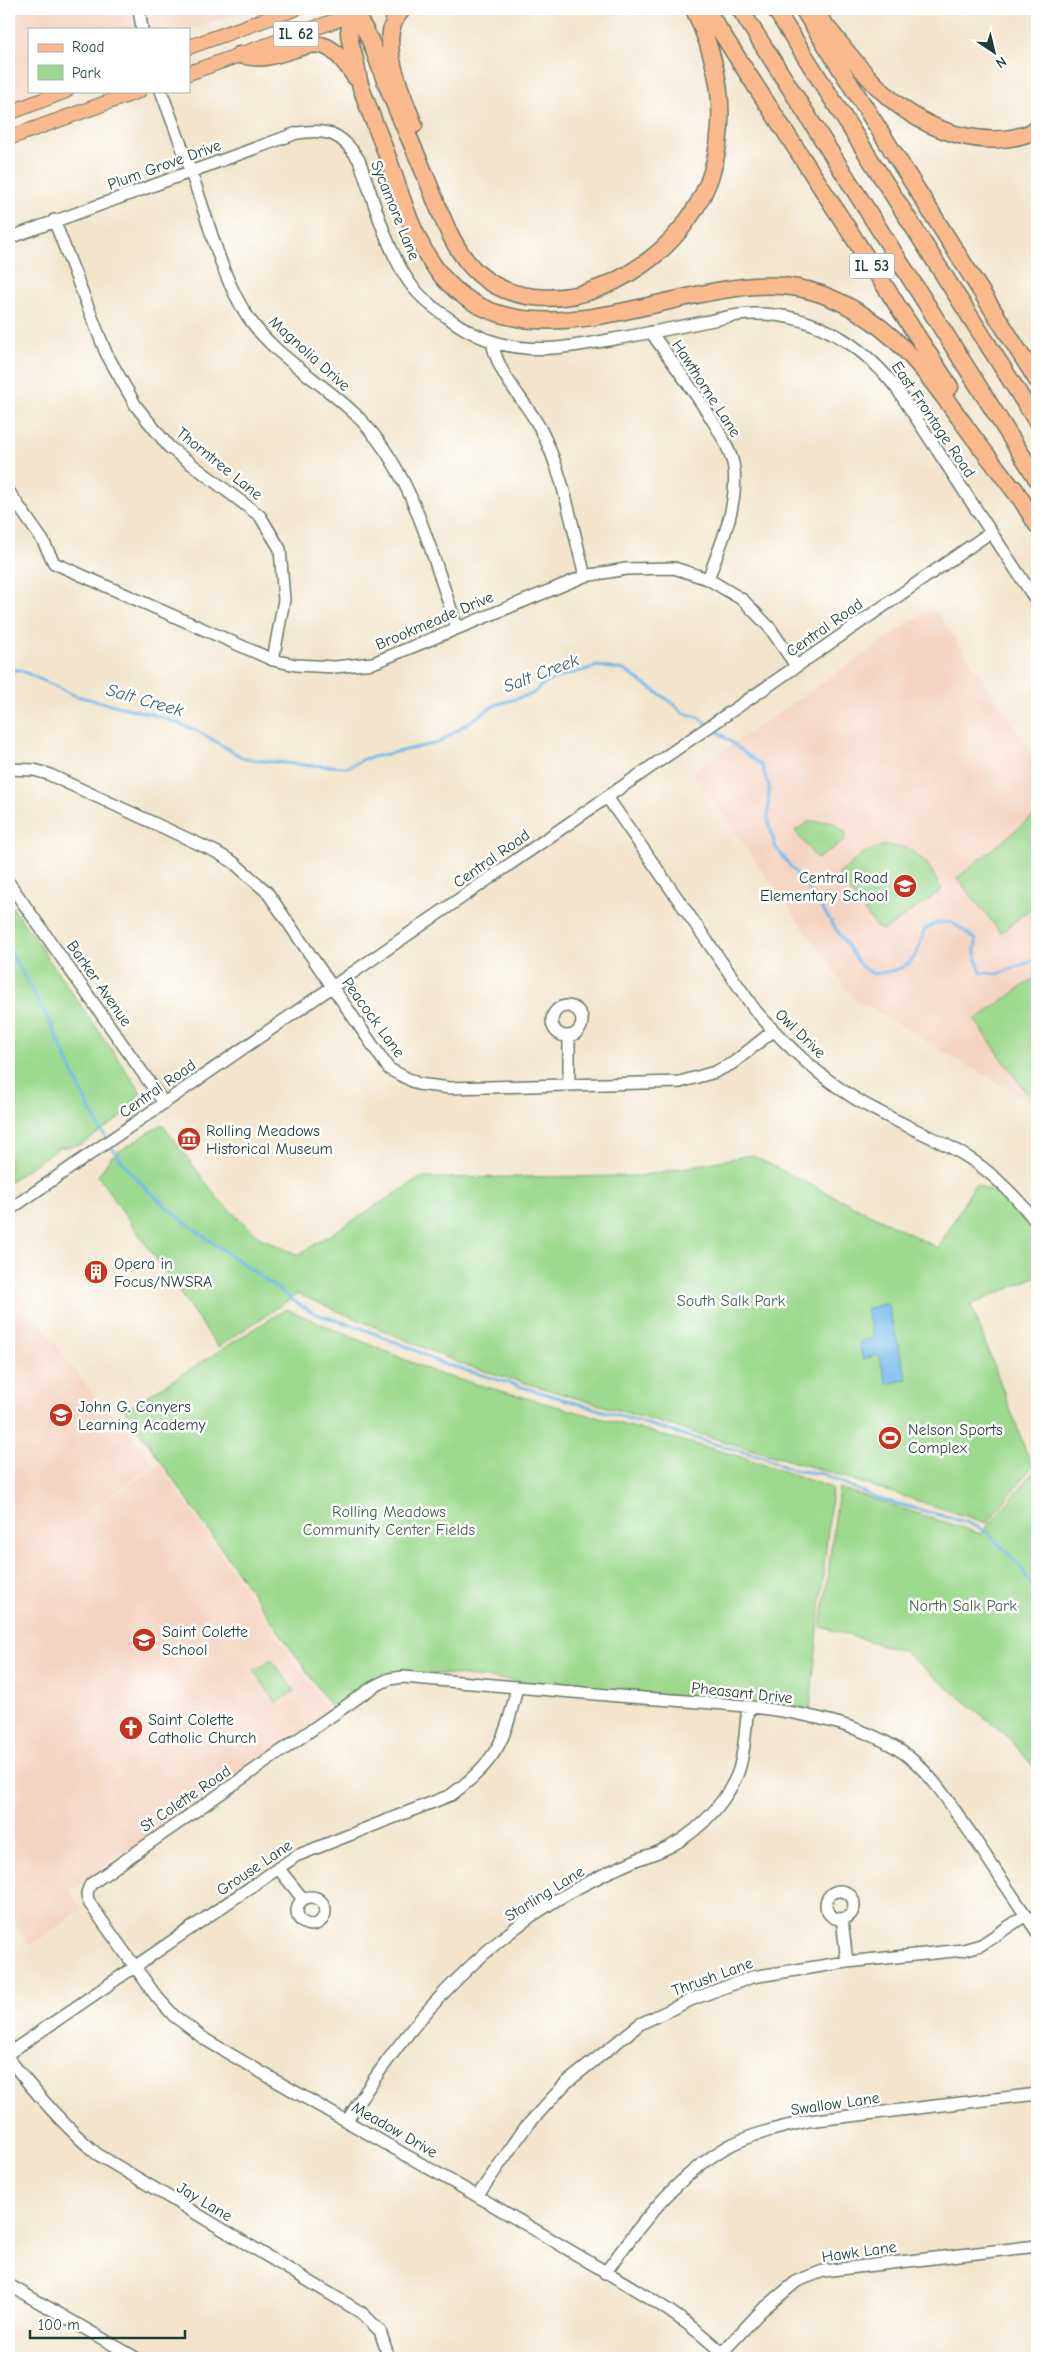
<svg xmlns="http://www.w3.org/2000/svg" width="1046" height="2367" viewBox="0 0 1046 2367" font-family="'Comic Neue',sans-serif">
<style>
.built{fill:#f4d3c0}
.green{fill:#9cd98e;stroke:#5e8b61}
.water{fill:#75baeb;stroke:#4a7c90}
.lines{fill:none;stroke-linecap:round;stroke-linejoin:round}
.stream{stroke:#75baeb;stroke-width:3}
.minor-casing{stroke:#697869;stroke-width:14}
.major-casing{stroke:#697869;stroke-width:16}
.highway-casing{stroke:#697869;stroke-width:19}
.minor{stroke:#fff;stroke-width:11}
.major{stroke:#fbba8d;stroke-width:14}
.highway{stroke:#fbba8d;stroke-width:16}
.labels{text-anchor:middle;stroke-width:5;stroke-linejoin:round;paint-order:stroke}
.shield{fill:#fff;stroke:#627771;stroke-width:1}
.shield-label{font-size:15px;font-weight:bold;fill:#1f3d34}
.street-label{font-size:16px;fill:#1f3d34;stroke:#fff}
.poi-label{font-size:16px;fill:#1f3d34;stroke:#fff;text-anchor:start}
.park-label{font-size:16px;fill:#3e644a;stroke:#fff}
.water-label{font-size:18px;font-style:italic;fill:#39626b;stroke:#fff}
</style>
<rect width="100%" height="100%" fill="#fff"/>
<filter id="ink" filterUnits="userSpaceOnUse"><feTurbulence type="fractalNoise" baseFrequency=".02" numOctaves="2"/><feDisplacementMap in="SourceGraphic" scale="10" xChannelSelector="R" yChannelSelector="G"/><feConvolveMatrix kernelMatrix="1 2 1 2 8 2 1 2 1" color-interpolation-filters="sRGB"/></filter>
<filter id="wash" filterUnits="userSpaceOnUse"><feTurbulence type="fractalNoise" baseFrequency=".0096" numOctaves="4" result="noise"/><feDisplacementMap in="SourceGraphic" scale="20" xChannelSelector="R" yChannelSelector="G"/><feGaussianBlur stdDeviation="1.12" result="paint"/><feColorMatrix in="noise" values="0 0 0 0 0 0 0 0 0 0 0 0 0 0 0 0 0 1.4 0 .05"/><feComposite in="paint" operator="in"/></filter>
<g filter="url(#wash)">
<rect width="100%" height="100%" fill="#f2e5cc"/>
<!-- built -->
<path class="built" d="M 9,9 L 250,9 L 189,30 L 29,29 L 29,91 L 43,91 L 9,105 Z
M 933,607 L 1037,759 L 1037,1106 L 854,999 L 692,772 Z
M 9,1281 L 98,1401 L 128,1429 L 153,1464 L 84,1516 L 159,1464 L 329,1712 L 70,1890 L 82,1910 L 29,1946 L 9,1917 Z"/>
<!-- green -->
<path class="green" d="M 1037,813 L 1037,903 L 1001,933 L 957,878 Z
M 808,822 L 832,822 L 846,833 L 844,841 L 817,859 L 795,831 Z
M 884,845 L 908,848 L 927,863 L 942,890 L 884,930 L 877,928 L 838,875 L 862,854 Z
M 9,902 L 141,1092 L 120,1118 L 82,1144 L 58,1148 L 9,1182 Z
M 1037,976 L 1037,1087 L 1027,1094 L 975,1020 Z
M 162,1124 L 219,1200 L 259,1237 L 298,1255 L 420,1178 L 640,1176 L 751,1155 L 938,1248 L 975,1184 L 1004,1196 L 1033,1233 L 1037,1243 L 1037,1276 L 971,1305 L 1032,1467 L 987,1523 L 825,1471 L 464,1365 L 298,1294 L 218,1347 L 98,1176 L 112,1156 Z
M 286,1309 L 439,1374 L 745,1458 L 832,1488 L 810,1709 L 446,1674 L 383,1675 L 332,1708 L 125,1410 Z
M 1036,1469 L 1037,1472 L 1037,1771 L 1005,1734 L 903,1651 L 821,1627 L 839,1488 L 981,1534 Z
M 271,1659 L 294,1691 L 276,1703 L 254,1671 Z"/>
<!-- water -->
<path class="water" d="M 887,1303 L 907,1379 L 887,1384 L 879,1355 L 863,1359 L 859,1342 L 874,1338 L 866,1309 Z"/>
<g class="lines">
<!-- stream -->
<path class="stream" d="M 9,670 L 20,670 L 76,696 L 155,715 L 196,730 L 245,759 L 305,765 L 348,767 L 364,759 L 438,743 L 495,705 L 532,694 L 542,685 L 556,678 L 598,666 L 624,670 L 674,704 L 683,713 L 698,717 L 708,724
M 713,728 L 762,766 L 769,787 L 768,821 L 776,848 L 808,888 L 861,966 L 873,974 C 907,969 917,965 924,930 L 936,923 L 952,922 L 976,940 L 975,953 L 981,973 L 998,974 L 1037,959
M 9,950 C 25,977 41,1005 55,1033 C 76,1078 93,1125 124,1164 C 170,1221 238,1257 295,1302 L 316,1314 L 361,1328 L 415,1350 L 438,1362 L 708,1442 L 763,1457 L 792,1470 L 823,1474 L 876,1498 L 966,1522 L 986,1531 L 1022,1568 L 1037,1596"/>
</g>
</g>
<g filter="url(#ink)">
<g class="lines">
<!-- minor casing -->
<g class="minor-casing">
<path id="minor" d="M 139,9 L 142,29
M 161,91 C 175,128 189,165 201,202 C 214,241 225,283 248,317 C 275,357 321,381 355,414 C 413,470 431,554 457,627
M 54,220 L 106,353 L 136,406 L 169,447 L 260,516 L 280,549 L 284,600 L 273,660
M 9,238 L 297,133 C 327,128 342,133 359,160 C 374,200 385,246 409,282 C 421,299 438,311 454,322 C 508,359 554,350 614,339 C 644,334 674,328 703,322 C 719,319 736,314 752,314 C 810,312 862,343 897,389 L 1037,602
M 651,332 C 671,362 731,436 734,469 C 738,507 721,544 708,579
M 492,341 C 498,377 525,399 541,430 C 564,475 572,527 585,576
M 9,492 L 43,541 L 54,563 L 273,660 L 296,665 L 335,667 L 373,663 L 585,576 L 626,569 L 674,568 L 708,579 L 743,600 L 770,628 L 796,666
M 9,769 L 34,770 L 48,774 L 216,852 L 233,862 L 267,892 L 389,1069 L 418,1084 L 450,1088 L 680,1082 L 715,1072 L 733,1063 L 773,1031
M 607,797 L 755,1010 C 783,1042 815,1073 851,1096 C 885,1118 924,1132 959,1152 C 991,1170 1015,1195 1037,1223
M 9,883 L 164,1103
M552 1021a15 15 0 1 1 30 0a15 15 0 1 1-30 0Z
M 569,1037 L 569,1085
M 9,1210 L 991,532
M 278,1868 L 303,1899
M826 1905a14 14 0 1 1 28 0a14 14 0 1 1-28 0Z
M297 1911a14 14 0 1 1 28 0a14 14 0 1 1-28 0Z
M 842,1919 L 847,1962
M 9,2053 L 296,1856 L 451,1795 C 497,1761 505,1741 517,1687
M 9,2059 C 36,2094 63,2125 97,2154 L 362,2313 L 380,2331 L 389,2358
M 347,2121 C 395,2042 454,1972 530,1917 C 562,1895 600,1875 636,1860 C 643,1857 651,1855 658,1852 C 691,1839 723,1808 737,1775 C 745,1755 745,1729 748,1708
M 478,2195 L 525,2128 L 566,2083 L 640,2024 L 693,1999 L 752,1977 L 847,1962 L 963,1950 L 981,1945 L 1026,1915
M 605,2273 C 640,2225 675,2177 727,2147 C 751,2134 782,2127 808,2121 L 1037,2094
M 9,2285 L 136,2358
M 718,2357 L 761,2311 L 797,2281 L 823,2271 L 1037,2246
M 727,2358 C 683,2313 623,2283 569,2250 C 449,2178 326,2111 206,2040 L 174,2016 L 156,1996 L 90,1904 C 86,1896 86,1892 91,1884 L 373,1687 L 389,1679 L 403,1677 C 475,1683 546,1690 618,1696 C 704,1704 851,1703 916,1763 C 939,1784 956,1813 974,1838 C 995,1870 1016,1901 1037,1932"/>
</g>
<!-- major casing -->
<g class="major-casing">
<path id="major" d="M 189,47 L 295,9
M 189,73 L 368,9
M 9,113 L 66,91
M 9,138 L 139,91"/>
</g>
<!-- highway casing -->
<g class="highway-casing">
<path id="highway" d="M 347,9 C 368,24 374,52 383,75 C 396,110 412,143 426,177 C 449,233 463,289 534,297 C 580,302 620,283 654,256 C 680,235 702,204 712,172 C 729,113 719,64 694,9
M 356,9 C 353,16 350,24 349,32 C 349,41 352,48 354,56 C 357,65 357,75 360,84 C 368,109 379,133 388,158 C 400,191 409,226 428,257 C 490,358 609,313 701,294 C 741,286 781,280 821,294 C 890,319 925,371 966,427 C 983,451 1002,474 1019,497
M 403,9 C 373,36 403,94 414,125
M 706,9 L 950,387
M 740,9 L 1037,479
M 775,9 L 1037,422
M 803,9 L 1037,380
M 815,13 C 841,43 866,80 897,104 C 935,134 991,151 1037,130
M 239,55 C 247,56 258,59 266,57 C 311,48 322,26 355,77
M 1014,488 L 1037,525"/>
</g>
<!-- minor -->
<use href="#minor" class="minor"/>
<!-- major -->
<use href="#major" class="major"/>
<!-- highway -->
<use href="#highway" class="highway"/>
</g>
</g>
<!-- icons -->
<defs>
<g id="school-disc" transform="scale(1.25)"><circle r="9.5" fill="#c8321e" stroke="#fff"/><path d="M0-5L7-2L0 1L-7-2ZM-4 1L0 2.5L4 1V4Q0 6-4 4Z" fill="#fff"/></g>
<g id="museum-disc" transform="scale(1.25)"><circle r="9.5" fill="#c8321e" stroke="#fff"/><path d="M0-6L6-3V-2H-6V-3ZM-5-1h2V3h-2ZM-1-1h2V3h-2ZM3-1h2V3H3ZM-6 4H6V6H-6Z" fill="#fff"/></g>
<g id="building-disc" transform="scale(1.25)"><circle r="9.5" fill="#c8321e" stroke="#fff"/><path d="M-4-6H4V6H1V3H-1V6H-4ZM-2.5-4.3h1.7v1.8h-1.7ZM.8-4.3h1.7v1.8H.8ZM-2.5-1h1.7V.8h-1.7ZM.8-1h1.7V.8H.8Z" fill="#fff"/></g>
<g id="stadium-disc" transform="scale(1.25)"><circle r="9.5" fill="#c8321e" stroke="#fff"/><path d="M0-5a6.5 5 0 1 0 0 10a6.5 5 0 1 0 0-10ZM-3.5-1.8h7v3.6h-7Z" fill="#fff"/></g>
<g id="church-disc" transform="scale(1.25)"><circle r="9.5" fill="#c8321e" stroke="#fff"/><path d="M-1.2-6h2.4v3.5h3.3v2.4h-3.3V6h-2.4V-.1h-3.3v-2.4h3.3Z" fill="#fff"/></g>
</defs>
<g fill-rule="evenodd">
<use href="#school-disc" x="905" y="886"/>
<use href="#museum-disc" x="189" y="1139"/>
<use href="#building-disc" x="96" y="1272"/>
<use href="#school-disc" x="61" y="1415"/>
<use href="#stadium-disc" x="890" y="1438"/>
<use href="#school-disc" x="144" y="1640"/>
<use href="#church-disc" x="131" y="1728"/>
</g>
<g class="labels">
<!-- shield labels -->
<g class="shield">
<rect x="273.5" y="21.5" width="45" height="25" rx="4"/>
<rect x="849.5" y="253.5" width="45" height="25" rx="4"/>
</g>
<g class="shield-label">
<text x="296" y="39">IL 62</text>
<text x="872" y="271">IL 53</text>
</g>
<!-- street labels -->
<g class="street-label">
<text transform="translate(164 164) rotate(-20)" y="6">Plum Grove Drive</text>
<text transform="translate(396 210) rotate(68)" y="6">Sycamore Lane</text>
<text transform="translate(310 353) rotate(42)" y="6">Magnolia Drive</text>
<text transform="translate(707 388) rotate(57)" y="6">Hawthorne Lane</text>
<text transform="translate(934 419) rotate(56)" y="6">East Frontage Road</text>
<text transform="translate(220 463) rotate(39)" y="6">Thorntree Lane</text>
<text transform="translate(434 620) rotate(-23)" y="6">Brookmeade Drive</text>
<text transform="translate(824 627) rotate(-35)" y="6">Central Road</text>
<text transform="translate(491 858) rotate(-35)" y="6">Central Road</text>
<text transform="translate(100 983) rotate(55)" y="6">Barker Avenue</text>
<text transform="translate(374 1017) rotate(54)" y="6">Peacock Lane</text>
<text transform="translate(801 1033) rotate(44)" y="6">Owl Drive</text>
<text transform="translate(157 1088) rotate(-35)" y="6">Central Road</text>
<text transform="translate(742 1692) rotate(6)" y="6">Pheasant Drive</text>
<text transform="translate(185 1798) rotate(-34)" y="6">St Colette Road</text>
<text transform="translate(254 1867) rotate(-34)" y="6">Grouse Lane</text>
<text transform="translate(544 1893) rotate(-32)" y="6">Starling Lane</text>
<text transform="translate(712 1976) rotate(-20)" y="6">Thrush Lane</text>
<text transform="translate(835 2103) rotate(-8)" y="6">Swallow Lane</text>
<text transform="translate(395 2129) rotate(30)" y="6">Meadow Drive</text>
<text transform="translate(205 2201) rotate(31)" y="6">Jay Lane</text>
<text transform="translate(859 2251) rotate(-8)" y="6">Hawk Lane</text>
</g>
<!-- poi labels -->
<g class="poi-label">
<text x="888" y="883" text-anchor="end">Central Road<tspan x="888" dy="18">Elementary School</tspan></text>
<text x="206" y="1136">Rolling Meadows<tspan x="206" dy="18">Historical Museum</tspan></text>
<text x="114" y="1269">Opera in<tspan x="114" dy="18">Focus/NWSRA</tspan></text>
<text x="78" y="1412">John G. Conyers<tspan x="78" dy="18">Learning Academy</tspan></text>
<text x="908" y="1435">Nelson Sports<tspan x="908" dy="18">Complex</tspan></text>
<text x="162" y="1637">Saint Colette<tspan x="162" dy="18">School</tspan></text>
<text x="148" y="1725">Saint Colette<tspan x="148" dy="18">Catholic Church</tspan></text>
</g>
<!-- park labels -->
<g class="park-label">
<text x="731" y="1306">South Salk Park</text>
<text x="389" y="1517">Rolling Meadows<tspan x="389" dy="18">Community Center Fields</tspan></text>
<text x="963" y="1611">North Salk Park</text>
</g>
<!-- water labels -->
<g class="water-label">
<text transform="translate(541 673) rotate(-21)" y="6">Salt Creek</text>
<text transform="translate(145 700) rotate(16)" y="6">Salt Creek</text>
</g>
</g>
<!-- margin -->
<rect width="1046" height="2367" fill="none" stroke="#fff" stroke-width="30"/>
<!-- legend -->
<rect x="28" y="28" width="162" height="65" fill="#ffffff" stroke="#a5b1ae"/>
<rect x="38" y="44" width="25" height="8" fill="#fbba8d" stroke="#a5b1ae"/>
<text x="72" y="52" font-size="15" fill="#1f3d34">Road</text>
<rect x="38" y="65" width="25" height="15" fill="#9cd98e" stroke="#a5b1ae"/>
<text x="72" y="78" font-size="15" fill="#1f3d34">Park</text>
<!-- north arrow -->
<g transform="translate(994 52) rotate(145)" stroke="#ffffff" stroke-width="4" paint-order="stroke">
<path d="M0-4L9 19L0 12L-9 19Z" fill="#1f3d34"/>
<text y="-8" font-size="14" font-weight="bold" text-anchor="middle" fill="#1f3d34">N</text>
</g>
<!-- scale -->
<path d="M30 2330v8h155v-8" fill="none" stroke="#1f3d34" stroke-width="2.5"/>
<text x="38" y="2330" font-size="15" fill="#1f3d34" stroke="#ffffff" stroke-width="4" paint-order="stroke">100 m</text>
</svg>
